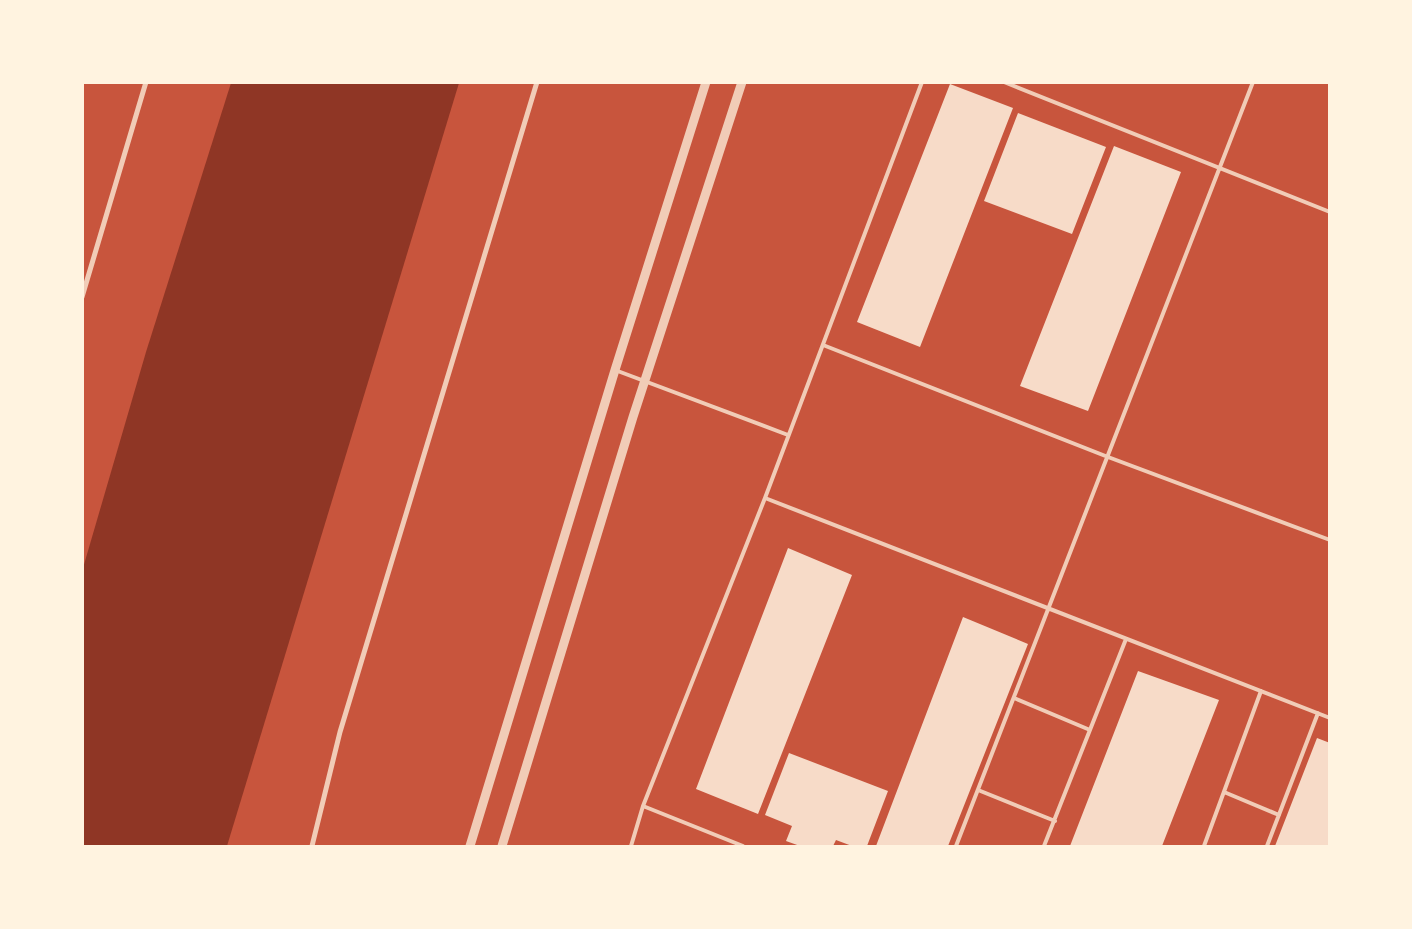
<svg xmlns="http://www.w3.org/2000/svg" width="1412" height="929" viewBox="0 0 1412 929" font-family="'Source Serif 4',serif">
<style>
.water{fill:#8f3625}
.building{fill:#f7dbc8}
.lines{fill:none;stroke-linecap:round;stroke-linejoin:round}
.service{stroke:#f1ccb7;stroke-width:4}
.minor{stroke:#f1ccb7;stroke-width:5}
.tertiary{stroke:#f1ccb7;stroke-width:9}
</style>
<rect width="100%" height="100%" fill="#c8553d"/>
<!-- water -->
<path class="water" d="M 231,83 L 459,83 L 227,846 L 83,846 L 83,568 L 146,352 Z"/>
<!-- building -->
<path class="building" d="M 950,84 L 1013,108 L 920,347 L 857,322 Z
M 1018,113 L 1106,147 L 1072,234 L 984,201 Z
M 1114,146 L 1181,172 L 1088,411 L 1020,386 Z
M 788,548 L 852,575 L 758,814 L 696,789 Z
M 963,617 L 1028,644 L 948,846 L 876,846 Z
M 1138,671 L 1219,700 L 1162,846 L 1070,846 Z
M 1317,738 L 1330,743 L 1330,846 L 1275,846 Z
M 789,753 L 888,791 L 867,846 L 852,846 L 836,840 L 833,846 L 800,846 L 786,841 L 792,826 L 765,815 Z"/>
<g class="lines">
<!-- service -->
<path class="service" d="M 1004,82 L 1330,212
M 823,345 L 1108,457 L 1330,540
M 615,370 L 788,435
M 765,498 L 1330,718
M 1014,698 L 1090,730
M 978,790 L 1055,821
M 1224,792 L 1279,815
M 643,806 L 743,846
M 631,846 L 643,806 L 765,498 L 922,82
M 956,846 L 1253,82
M 1044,846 L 1126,639
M 1204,846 L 1261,691
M 1267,846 L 1318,713"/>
<!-- minor -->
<path class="minor" d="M 82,297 L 146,82
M 312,846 L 340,732 L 537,82"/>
<!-- tertiary -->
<path class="tertiary" d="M 470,846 L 615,370 L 706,82
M 502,846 L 633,417 L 742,82"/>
</g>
<!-- border -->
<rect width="1412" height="929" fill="none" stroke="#fff3e0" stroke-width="168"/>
</svg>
